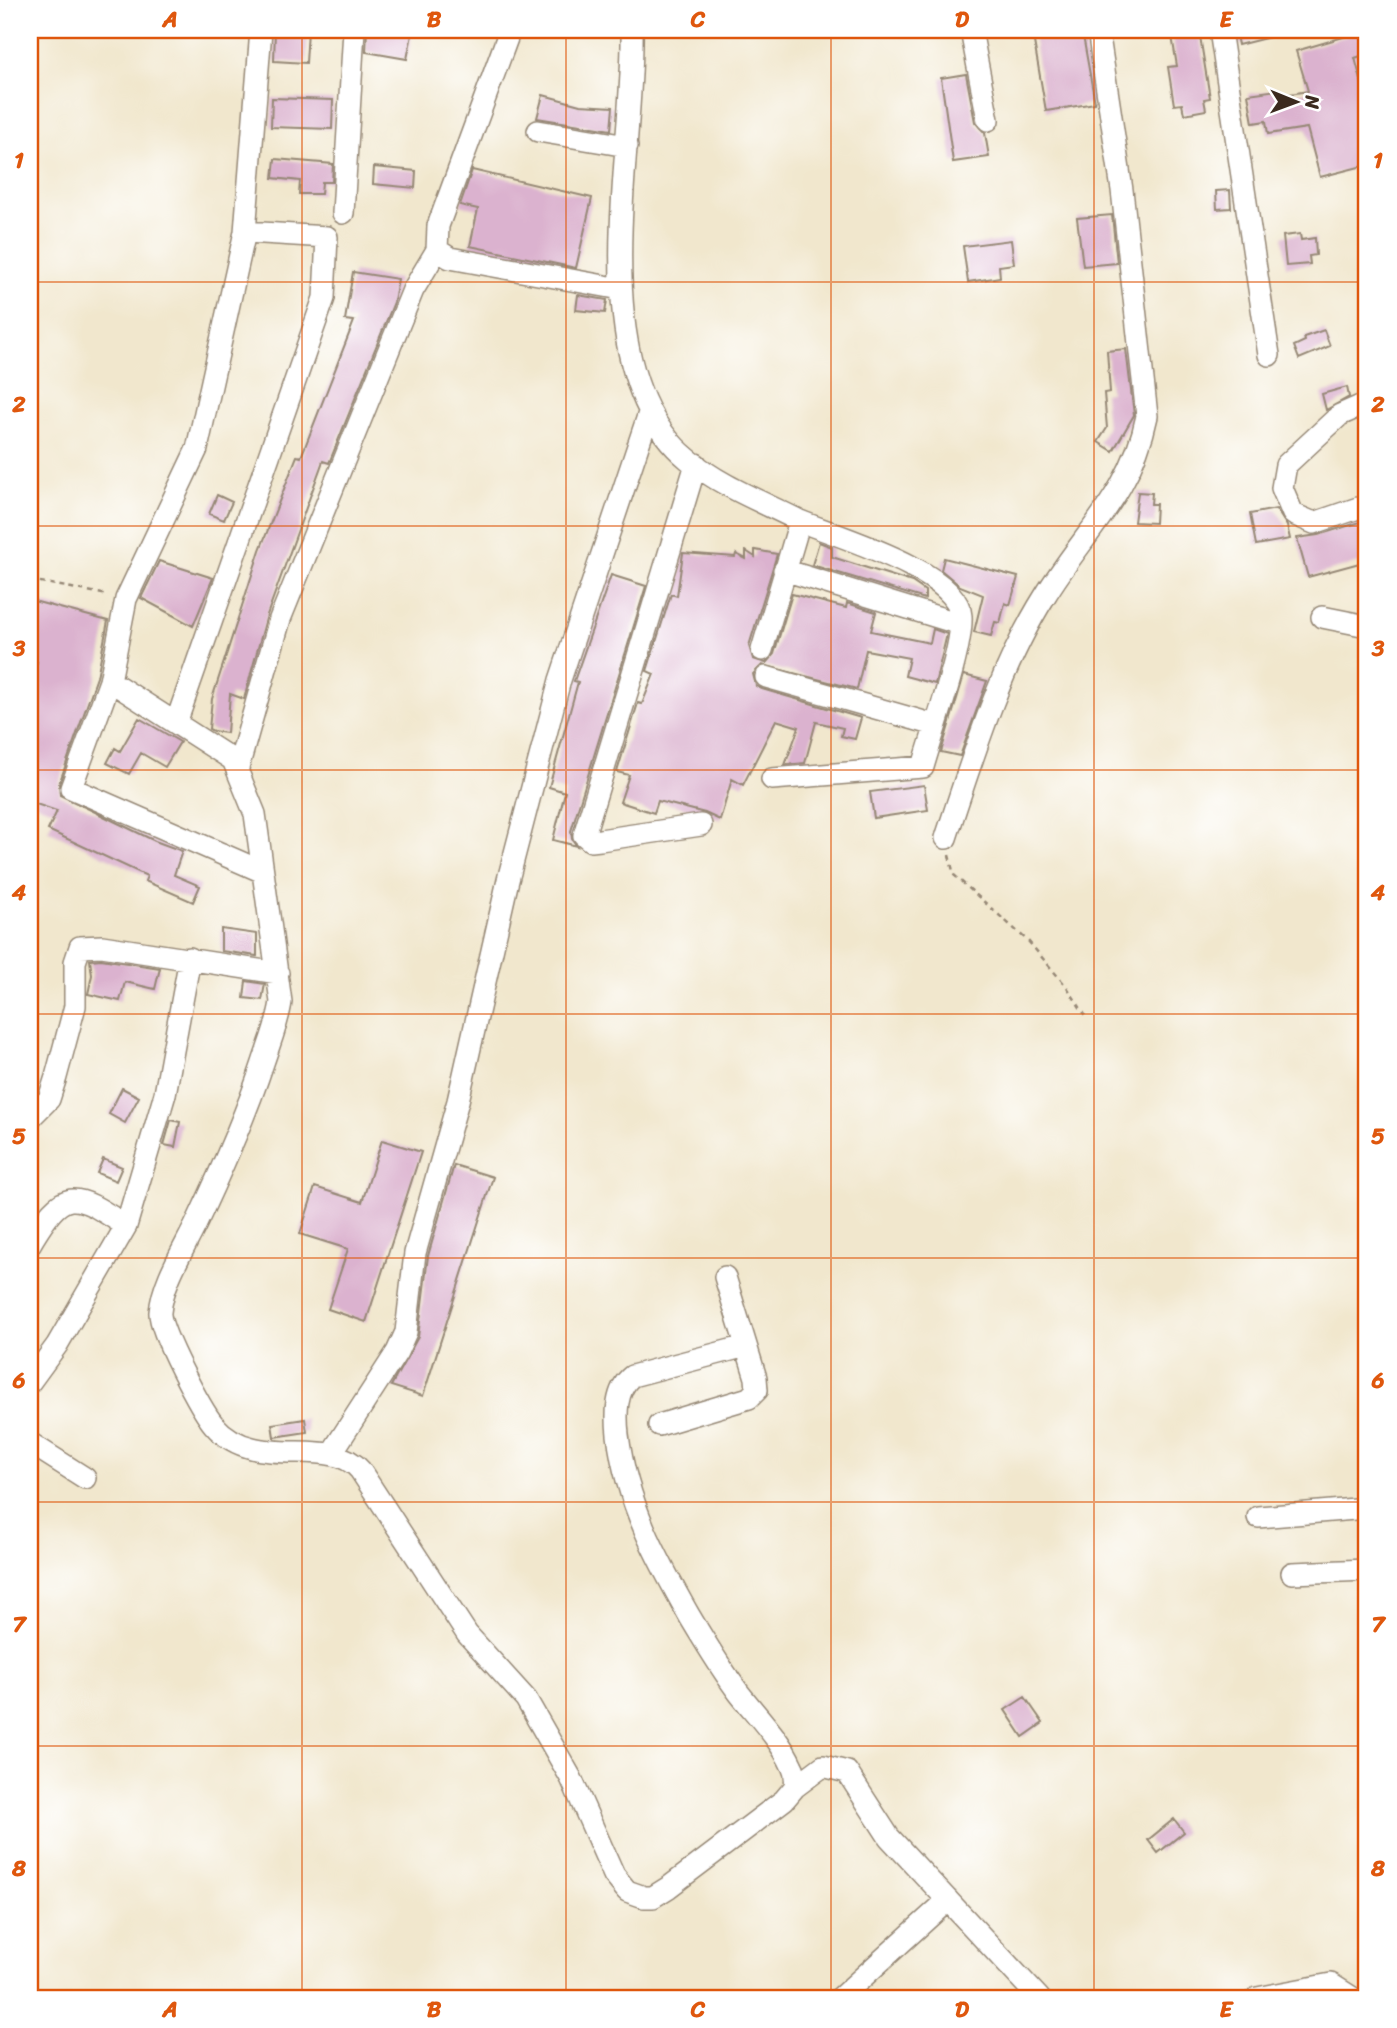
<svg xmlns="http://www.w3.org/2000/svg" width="1397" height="2028" viewBox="0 0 1397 2028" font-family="Sriracha,sans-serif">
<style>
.building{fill:#dbb2cf}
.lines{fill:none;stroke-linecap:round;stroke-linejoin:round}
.minor-casing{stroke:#968876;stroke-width:24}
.path{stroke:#968876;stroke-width:2.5;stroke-dasharray:5 5;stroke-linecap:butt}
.minor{stroke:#fff;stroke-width:21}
.grid{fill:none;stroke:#df570d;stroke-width:2;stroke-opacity:0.55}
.neatline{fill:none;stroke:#df570d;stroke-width:2.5}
.grid-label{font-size:23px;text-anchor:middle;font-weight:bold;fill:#df570d}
</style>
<rect width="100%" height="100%" fill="#fff"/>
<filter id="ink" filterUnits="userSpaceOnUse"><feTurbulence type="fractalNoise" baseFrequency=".0143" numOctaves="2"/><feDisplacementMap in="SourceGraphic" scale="14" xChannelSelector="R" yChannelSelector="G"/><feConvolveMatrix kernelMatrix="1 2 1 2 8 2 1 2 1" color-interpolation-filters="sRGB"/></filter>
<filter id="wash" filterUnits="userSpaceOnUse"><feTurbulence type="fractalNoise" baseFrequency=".00686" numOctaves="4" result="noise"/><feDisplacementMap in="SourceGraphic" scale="28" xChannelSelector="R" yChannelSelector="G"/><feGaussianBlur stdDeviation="1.57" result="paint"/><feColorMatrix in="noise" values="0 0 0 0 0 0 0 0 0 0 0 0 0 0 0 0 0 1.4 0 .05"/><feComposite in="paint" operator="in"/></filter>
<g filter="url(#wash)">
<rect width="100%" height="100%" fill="#f1e7cd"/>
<g id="blocks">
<!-- building -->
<path class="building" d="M 275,30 L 308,30 L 306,63 L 274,61 Z
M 367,30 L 413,30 L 407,59 L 366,52 Z
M 1032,30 L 1082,30 L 1095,103 L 1046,111 Z
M 1171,30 L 1199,30 L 1210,98 L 1204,99 L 1206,110 L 1184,114 L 1182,104 L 1174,105 L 1168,67 L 1177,66 Z
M 1235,30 L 1278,30 L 1278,35 L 1238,45 Z
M 1367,30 L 1367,54 L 1355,58 L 1362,84 L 1367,82 L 1367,165 L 1320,177 L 1307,128 L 1268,134 L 1266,121 L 1253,123 L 1248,94 L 1277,90 L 1278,96 L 1308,91 L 1296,51 Z
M 966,74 L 975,122 L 985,133 L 989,157 L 953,162 L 941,78 Z
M 543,95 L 580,105 L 613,107 L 611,130 L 537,118 Z
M 272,98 L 333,100 L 332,129 L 271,127 Z
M 275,159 L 333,164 L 332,182 L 322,182 L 321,194 L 299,194 L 300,181 L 273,178 Z
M 374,167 L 416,171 L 415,188 L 373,184 Z
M 472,170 L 592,198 L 576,268 L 470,246 L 478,209 L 460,205 Z
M 1230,190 L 1231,208 L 1217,209 L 1216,191 Z
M 1112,215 L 1117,263 L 1083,266 L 1077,218 Z
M 1300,234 L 1301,240 L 1315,238 L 1316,255 L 1309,256 L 1310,264 L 1286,266 L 1283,236 Z
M 1011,240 L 1014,264 L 999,266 L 1000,277 L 968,282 L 963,246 Z
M 353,272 L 398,279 L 394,302 L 329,463 L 323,461 L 267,615 L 244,699 L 230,694 L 227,733 L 213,731 L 209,729 L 212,699 L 260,550 L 297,456 L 301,457 L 354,321 L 345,320 Z
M 578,295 L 607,300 L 605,313 L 576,310 Z
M 1324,330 L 1330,346 L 1299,359 L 1294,346 L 1305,341 L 1304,337 Z
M 1126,349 L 1134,415 L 1113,451 L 1098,442 L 1107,428 L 1104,393 L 1110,392 L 1107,351 Z
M 1347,387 L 1349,397 L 1326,410 L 1322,394 Z
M 1138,492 L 1152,493 L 1151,504 L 1156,504 L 1155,523 L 1134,522 Z
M 217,495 L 232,502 L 224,520 L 209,514 Z
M 1276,509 L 1287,526 L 1290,539 L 1256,545 L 1250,514 Z
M 1367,520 L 1367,561 L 1308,577 L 1297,538 L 1318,535 Z
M 819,542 L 832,547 L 832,557 L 912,582 L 925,591 L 925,599 L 812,565 Z
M 755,550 L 777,554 L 749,646 L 753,659 L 766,663 L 774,654 L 792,594 L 846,608 L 847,603 L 876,612 L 871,631 L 930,643 L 933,629 L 947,634 L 935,684 L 905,676 L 909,658 L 866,650 L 857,689 L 762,665 L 753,674 L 756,686 L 762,689 L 861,718 L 855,739 L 841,736 L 843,728 L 816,722 L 805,763 L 785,765 L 799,727 L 776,720 L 743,785 L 732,779 L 720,820 L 705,813 L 658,801 L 654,813 L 620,802 L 629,775 L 617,772 L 638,703 L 642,704 L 654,674 L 647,671 L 671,594 L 677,596 L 683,553 L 735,557 L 736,554 L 746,559 L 746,551 L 755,557 Z
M 944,558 L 1018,577 L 1010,605 L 1005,603 L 1000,623 L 995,622 L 991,636 L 974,632 L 983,595 L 960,586 L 941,570 Z
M 159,561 L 213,578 L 193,626 L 141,598 Z
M 611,575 L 646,586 L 571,831 L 572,839 L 577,846 L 553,840 L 565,792 L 549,787 L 578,682 L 574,681 Z
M 30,600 L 108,621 L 97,677 L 59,784 L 60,795 L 155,841 L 182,851 L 174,875 L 200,886 L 193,902 L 145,881 L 147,876 L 48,830 L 57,811 L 30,802 L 30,683 L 37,662 L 30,660 Z
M 964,675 L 987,681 L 960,756 L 941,752 Z
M 139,718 L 180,742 L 165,767 L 141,753 L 129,774 L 107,763 L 115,748 L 120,751 Z
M 924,785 L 928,810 L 874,818 L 870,792 Z
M 221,929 L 257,934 L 257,956 L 221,951 Z
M 101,959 L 160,968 L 155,989 L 125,982 L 120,1001 L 88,994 L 92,975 L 90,960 Z
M 246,981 L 265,984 L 262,1000 L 244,998 Z
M 122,1088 L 139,1097 L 125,1123 L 109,1114 Z
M 171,1120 L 180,1122 L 175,1147 L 164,1145 Z
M 382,1140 L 421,1152 L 366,1322 L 328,1309 L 348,1249 L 300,1234 L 315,1187 L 362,1202 Z
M 103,1159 L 122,1167 L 116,1181 L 97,1173 Z
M 454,1165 L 493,1177 L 423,1396 L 391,1386 L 418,1337 L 428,1256 Z
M 305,1419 L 307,1432 L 274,1437 L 272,1424 Z
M 1025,1697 L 1043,1723 L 1023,1737 L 1005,1710 Z
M 1174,1819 L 1184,1832 L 1158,1853 L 1148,1840 Z"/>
</g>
</g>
<g filter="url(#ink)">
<use href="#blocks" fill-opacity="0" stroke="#968876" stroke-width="2"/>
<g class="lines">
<!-- minor casing -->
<g class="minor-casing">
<path id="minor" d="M 261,30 L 245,232 L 197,449 L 126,599 L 110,681 L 233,760 L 255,814 L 281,1002 C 278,1023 270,1042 263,1063 C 245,1118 221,1171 196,1224 C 183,1251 163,1281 160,1312 C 158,1329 202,1411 214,1425 C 256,1474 329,1433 360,1470 L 467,1634 L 526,1699 L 571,1778 L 614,1875 L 627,1891 L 644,1897 L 653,1897 L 669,1887 L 784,1800 L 795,1787 C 796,1779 796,1773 792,1766 C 780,1739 757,1716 739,1693 C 721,1669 705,1642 690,1617 C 657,1559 626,1502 618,1435 C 616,1415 615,1390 632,1376 L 746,1346
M 510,30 L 438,226 L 437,250 L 450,258 L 621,289
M 632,30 C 635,153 580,371 688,459 C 720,486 763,502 800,521 L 762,650
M 971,30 L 988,120
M 1220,30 L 1269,355
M 538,131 L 627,146
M 343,213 L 354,30
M 1367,403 L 1340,415 L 1286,465 L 1282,488 L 1293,514 L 1314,523 L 1367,505
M 696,464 L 584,835 L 591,841 L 600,840 L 701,825
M 784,570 L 960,624
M 1322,617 L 1367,626
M 766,677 L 935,725
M 110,681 L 71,788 L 263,872
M 176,723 L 324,298 L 327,237 L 245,232
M 238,768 L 280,619 L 413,290 L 437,250
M 772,779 L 923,767 C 933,731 963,649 961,616 C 958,571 836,536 800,521
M 946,838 C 973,757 999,669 1045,596 C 1084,532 1131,494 1147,416 L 1122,190 L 1098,30
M 30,1118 L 49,1099 L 56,1077 L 75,1006 L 75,962 L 80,947 L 102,946 L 278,973
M 30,1244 C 64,1187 72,1190 126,1226
M 30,1382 L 57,1345 L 126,1226 L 165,1094 L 190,958
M 659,1425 L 749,1398 L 757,1390 L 756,1378 L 725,1277
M 30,1443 L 85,1478
M 331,1454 L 397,1352 L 406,1332 L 415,1253 L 458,1101 L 508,880 L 560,680 L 649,413
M 1258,1517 L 1367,1508
M 1292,1573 L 1367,1570
M 795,1787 L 823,1766 L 847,1772 L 889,1837 L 1039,1998
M 840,1998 L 948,1900
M 1257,1998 L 1331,1984 L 1353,1998"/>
</g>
<!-- path -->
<path class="path" d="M 30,580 L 108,595
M 949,855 L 954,875 L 1028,941 L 1067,987 L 1085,1015"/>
<!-- minor -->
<use href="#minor" class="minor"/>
</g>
</g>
<!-- grid -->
<path class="grid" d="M 302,30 L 302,1998M 566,30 L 566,1998M 831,30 L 831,1998M 1094,30 L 1094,1998M 30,282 L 1367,282M 30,526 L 1367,526M 30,770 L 1367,770M 30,1014 L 1367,1014M 30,1258 L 1367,1258M 30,1502 L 1367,1502M 30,1746 L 1367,1746"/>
<!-- margin -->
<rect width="1397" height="2028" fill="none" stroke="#fff" stroke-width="77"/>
<!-- north arrow -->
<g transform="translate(1296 102) rotate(91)" stroke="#ffffff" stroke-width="5" paint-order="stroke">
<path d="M0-5L12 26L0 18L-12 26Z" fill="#3b2a1e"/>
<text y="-10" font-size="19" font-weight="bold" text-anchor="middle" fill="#3b2a1e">N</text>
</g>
<rect x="38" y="38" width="1320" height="1952" class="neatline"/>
<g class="grid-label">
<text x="170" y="27">A</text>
<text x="434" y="27">B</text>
<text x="698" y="27">C</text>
<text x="962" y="27">D</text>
<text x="1226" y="27">E</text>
<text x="19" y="168">1</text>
<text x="1378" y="168">1</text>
<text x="19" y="412">2</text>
<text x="1378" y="412">2</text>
<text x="19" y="656">3</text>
<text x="1378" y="656">3</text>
<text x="19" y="900">4</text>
<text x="1378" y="900">4</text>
<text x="19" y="1144">5</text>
<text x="1378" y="1144">5</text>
<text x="19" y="1388">6</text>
<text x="1378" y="1388">6</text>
<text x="19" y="1632">7</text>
<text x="1378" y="1632">7</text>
<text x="19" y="1876">8</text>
<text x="1378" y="1876">8</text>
<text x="170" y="2017">A</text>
<text x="434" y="2017">B</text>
<text x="698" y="2017">C</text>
<text x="962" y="2017">D</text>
<text x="1226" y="2017">E</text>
</g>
</svg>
